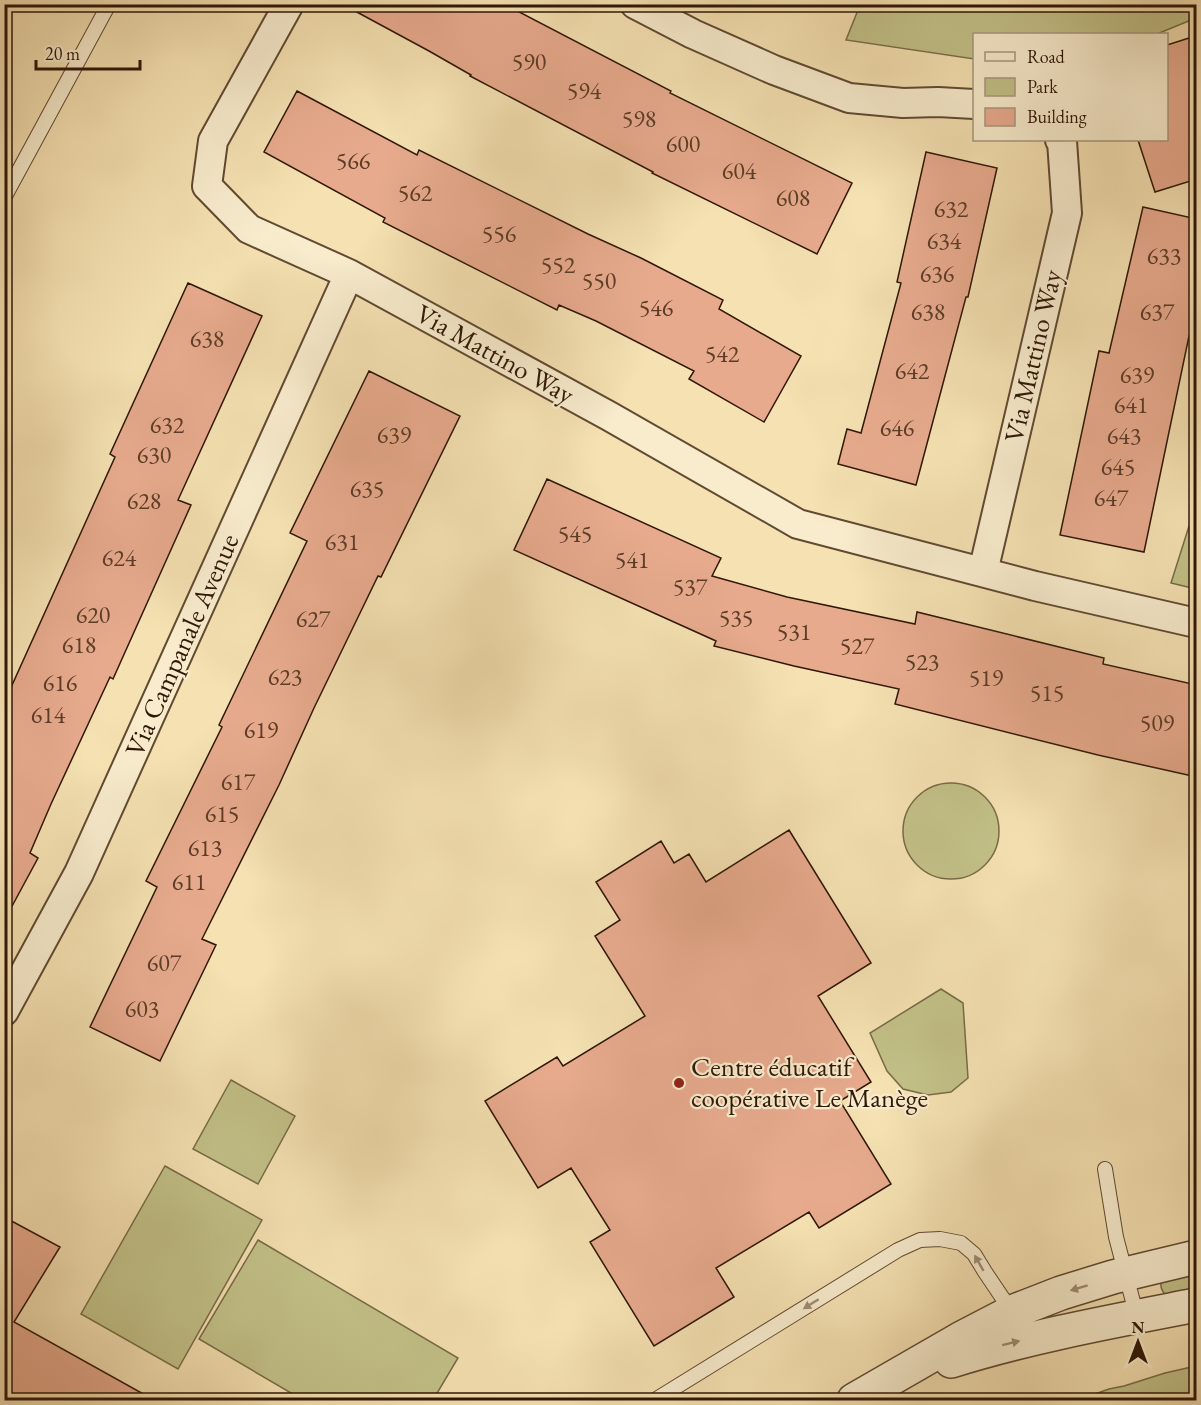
<svg xmlns="http://www.w3.org/2000/svg" width="1201" height="1405" viewBox="0 0 1201 1405" font-family="'EB Garamond',serif">
<style>
.green{fill:#c2c188;stroke:#786c48;stroke-width:1.5}
.building{fill:#e7aa8d;stroke:#2f1707;stroke-width:1.5}
.lines{fill:none;stroke-linecap:round;stroke-linejoin:round}
.service-casing{stroke:#604a32;stroke-width:16}
.minor-casing{stroke:#604a32;stroke-width:32}
.tertiary-casing{stroke:#604a32;stroke-width:36}
.service{stroke:#f8eccd;stroke-width:14}
.minor{stroke:#f8eccd;stroke-width:28}
.tertiary{stroke:#f8eccd;stroke-width:33}
.oneway{fill:#9e8c74}
.poi-dot{fill:#8f2418;stroke:#f8eccd;stroke-width:2}
.labels{text-anchor:middle;stroke-width:4.5;stroke-linejoin:round;paint-order:stroke}
.number-label{font-size:24px;fill:#5d3c28}
.street-label{font-size:27px;fill:#2f1707;stroke:#f8eccd}
.poi-label{font-size:27px;fill:#2f1707;stroke:#f8eccd;text-anchor:start}
</style>
<rect width="100%" height="100%" fill="#f5e1b2"/>
<filter id="stains"><feTurbulence type="fractalNoise" baseFrequency=".00333" numOctaves="4"/><feColorMatrix values="0 0 0 0 .2 0 0 0 0 .09 0 0 0 0 .02 0 0 0 .5 -.17"/></filter>
<radialGradient id="worn" r=".72"><stop offset=".6" stop-color="#630" stop-opacity="0"/><stop offset="1" stop-color="#630" stop-opacity=".3"/></radialGradient>
<!-- green -->
<path class="green" d="M 860,5 L 1196,4 L 1196,18 L 1157,34 L 974,34 L 974,59 L 846,40 Z
M 1196,504 L 1196,589 L 1171,583 Z
M903 831a48 48 0 1 1 96 0a48 48 0 1 1-96 0Z
M 941,989 L 963,1003 L 968,1078 L 951,1092 L 928,1095 L 903,1089 L 887,1071 L 870,1033 Z
M 231,1080 L 295,1116 L 258,1184 L 193,1149 Z
M 165,1166 L 262,1220 L 178,1369 L 81,1314 Z
M 258,1240 L 458,1358 L 433,1400 L 303,1400 L 199,1339 Z
M 1196,1270 L 1196,1293 L 1167,1296 C 1160,1290 1160,1285 1162,1276 Z
M 1196,1366 L 1196,1400 L 1078,1400 L 1109,1389 L 1124,1386 L 1165,1373 Z"/>
<!-- building -->
<path class="building" d="M 342,4 L 504,4 L 671,91 L 670,93 L 852,183 L 817,254 L 652,173 L 653,172 L 470,76 L 471,75 L 429,51 Z
M 1189,38 L 1197,62 L 1197,179 L 1155,192 L 1138,140 L 1167,140 L 1167,45 Z
M 297,91 L 417,155 L 419,150 L 588,234 L 641,258 L 723,300 L 719,309 L 801,356 L 764,422 L 689,379 L 694,371 L 596,321 L 559,305 L 557,310 L 383,222 L 385,218 L 264,152 Z
M 926,152 L 997,168 L 968,297 L 966,297 L 916,485 L 838,464 L 847,429 L 861,433 L 901,283 L 897,282 Z
M 1143,207 L 1197,219 L 1197,316 L 1192,337 L 1189,336 L 1144,552 L 1060,535 L 1099,351 L 1109,353 Z
M 188,283 L 262,316 L 178,500 L 191,505 L 113,679 L 110,677 L 51,804 L 30,853 L 38,858 L 4,921 L 4,703 L 115,457 L 110,454 Z
M 369,371 L 460,416 L 381,577 L 378,576 L 314,708 L 279,785 L 202,939 L 216,945 L 160,1061 L 90,1027 L 157,887 L 146,881 L 222,727 L 219,725 L 307,541 L 290,533 Z
M 547,479 L 721,558 L 712,576 L 787,597 L 915,624 L 917,612 L 1104,658 L 1103,664 L 1197,685 L 1197,777 L 1098,755 L 895,704 L 899,689 L 794,666 L 714,646 L 716,641 L 514,550 Z
M 789,830 L 871,963 L 818,996 L 871,1082 L 840,1101 L 891,1184 L 819,1228 L 809,1212 L 716,1268 L 734,1297 L 654,1346 L 590,1242 L 610,1230 L 571,1168 L 538,1188 L 485,1101 L 557,1057 L 563,1066 L 645,1016 L 595,936 L 620,920 L 596,882 L 661,841 L 674,863 L 689,854 L 706,882 Z
M 4,1217 L 60,1247 L 14,1322 L 156,1401 L 4,1401 Z"/>
<g class="lines">
<!-- service casing -->
<g class="service-casing">
<path id="service" d="M 4,198 L 109,4
M 1105,1169 L 1116,1237 L 1137,1317
M 655,1400 L 898,1250 L 920,1240 L 940,1239 L 961,1243 L 974,1254 L 985,1272 L 1012,1312"/>
</g>
<!-- minor casing -->
<g class="minor-casing">
<path id="minor" d="M 289,4 L 213,141 L 207,186 L 249,229 L 349,274 L 609,416 L 798,524 L 1035,586 L 1196,623
M 635,4 L 693,34 L 774,70 L 849,98 L 903,103 L 938,102 L 974,104
M 983,572 L 1067,213 L 1062,141 L 1060,140
M 4,1011 L 79,873 L 349,274"/>
</g>
<!-- tertiary casing -->
<g class="tertiary-casing">
<path id="tertiary" d="M 951,1361 C 1031,1336 1114,1321 1196,1305
M 854,1400 L 960,1339 L 1012,1312 L 1061,1293 L 1113,1277 L 1196,1257"/>
</g>
<!-- service -->
<use href="#service" class="service"/>
<!-- minor -->
<use href="#minor" class="minor"/>
<!-- tertiary -->
<use href="#tertiary" class="tertiary"/>
</g>
<!-- one-way arrows -->
<defs><path id="oneway-solid" d="M-6-.8H1V-3.2L6.5 0L1 3.2V.8H-6Z" transform="scale(1.5)"/></defs>
<g class="oneway">
<use href="#oneway-solid" transform="translate(979 1263) rotate(-120)"/>
<use href="#oneway-solid" transform="translate(1079 1288) rotate(163)"/>
<use href="#oneway-solid" transform="translate(811 1304) rotate(148)"/>
<use href="#oneway-solid" transform="translate(1011 1343) rotate(-14)"/>
</g>
<!-- markers -->
<circle class="poi-dot" cx="679" cy="1083" r="6"/>
<g class="labels">
<!-- number labels -->
<g class="number-label">
<text x="529" y="70">590</text>
<text x="584" y="99">594</text>
<text x="639" y="127">598</text>
<text x="683" y="152">600</text>
<text x="353" y="169">566</text>
<text x="739" y="179">604</text>
<text x="415" y="201">562</text>
<text x="793" y="206">608</text>
<text x="951" y="217">632</text>
<text x="499" y="242">556</text>
<text x="944" y="249">634</text>
<text x="1164" y="264">633</text>
<text x="558" y="273">552</text>
<text x="937" y="282">636</text>
<text x="599" y="289">550</text>
<text x="656" y="316">546</text>
<text x="928" y="320">638</text>
<text x="1157" y="320">637</text>
<text x="207" y="347">638</text>
<text x="722" y="362">542</text>
<text x="912" y="379">642</text>
<text x="1137" y="383">639</text>
<text x="1131" y="413">641</text>
<text x="167" y="433">632</text>
<text x="897" y="436">646</text>
<text x="394" y="443">639</text>
<text x="1124" y="444">643</text>
<text x="154" y="463">630</text>
<text x="1118" y="475">645</text>
<text x="367" y="497">635</text>
<text x="1111" y="506">647</text>
<text x="144" y="509">628</text>
<text x="575" y="542">545</text>
<text x="342" y="550">631</text>
<text x="119" y="566">624</text>
<text x="632" y="568">541</text>
<text x="690" y="595">537</text>
<text x="93" y="623">620</text>
<text x="736" y="626">535</text>
<text x="313" y="627">627</text>
<text x="794" y="640">531</text>
<text x="79" y="653">618</text>
<text x="857" y="654">527</text>
<text x="922" y="670">523</text>
<text x="285" y="685">623</text>
<text x="986" y="686">519</text>
<text x="60" y="691">616</text>
<text x="1047" y="701">515</text>
<text x="48" y="723">614</text>
<text x="1157" y="731">509</text>
<text x="261" y="738">619</text>
<text x="238" y="790">617</text>
<text x="222" y="822">615</text>
<text x="205" y="856">613</text>
<text x="189" y="890">611</text>
<text x="164" y="971">607</text>
<text x="142" y="1017">603</text>
</g>
<!-- street labels -->
<g class="street-label">
<text transform="translate(495 354) rotate(29)" y="9">Via Mattino Way</text>
<text transform="translate(1033 356) rotate(-77)" y="9">Via Mattino Way</text>
<text transform="translate(182 645) rotate(-66)" y="9">Via Campanale Avenue</text>
</g>
<!-- poi labels -->
<g class="poi-label">
<text x="691" y="1076">Centre éducatif<tspan x="691" dy="31">coopérative Le Manège</tspan></text>
</g>
</g>
<!-- margin -->
<rect width="1201" height="1405" fill="none" stroke="#f5e1b2" stroke-width="24"/>
<rect x="6" y="6" width="1189" height="1393" fill="none" stroke="#2f1707" stroke-width="3"/>
<rect x="12" y="12" width="1177" height="1381" fill="none" stroke="#2f1707" stroke-width="1.5"/>
<!-- legend -->
<rect x="973" y="33" width="195" height="108" fill="#f8eccd" stroke="#a8977e" stroke-width="1.5"/>
<rect x="985" y="52" width="30" height="9" fill="#f8eccd" stroke="#a8977e" stroke-width="1.5"/>
<text x="1027" y="63" font-size="18" fill="#2f1707">Road</text>
<rect x="985" y="78" width="30" height="18" fill="#c2c188" stroke="#a8977e" stroke-width="1.5"/>
<text x="1027" y="93" font-size="18" fill="#2f1707">Park</text>
<rect x="985" y="108" width="30" height="18" fill="#e7aa8d" stroke="#a8977e" stroke-width="1.5"/>
<text x="1027" y="123" font-size="18" fill="#2f1707">Building</text>
<!-- north arrow -->
<g transform="translate(1138 1342)" stroke="#f8eccd" stroke-width="4.5" paint-order="stroke">
<path d="M0-4.5L10 22L0 15L-10 22Z" fill="#2f1707"/>
<text y="-9" font-size="16" font-weight="bold" text-anchor="middle" fill="#2f1707">N</text>
</g>
<!-- scale -->
<path d="M36 60v9h104v-9" fill="none" stroke="#2f1707" stroke-width="3"/>
<text x="45" y="60" font-size="18" fill="#2f1707" stroke="#f8eccd" stroke-width="4.5" paint-order="stroke">20 m</text>
<rect width="100%" height="100%" filter="url(#stains)"/>
<rect width="100%" height="100%" fill="url(#worn)"/>
</svg>
